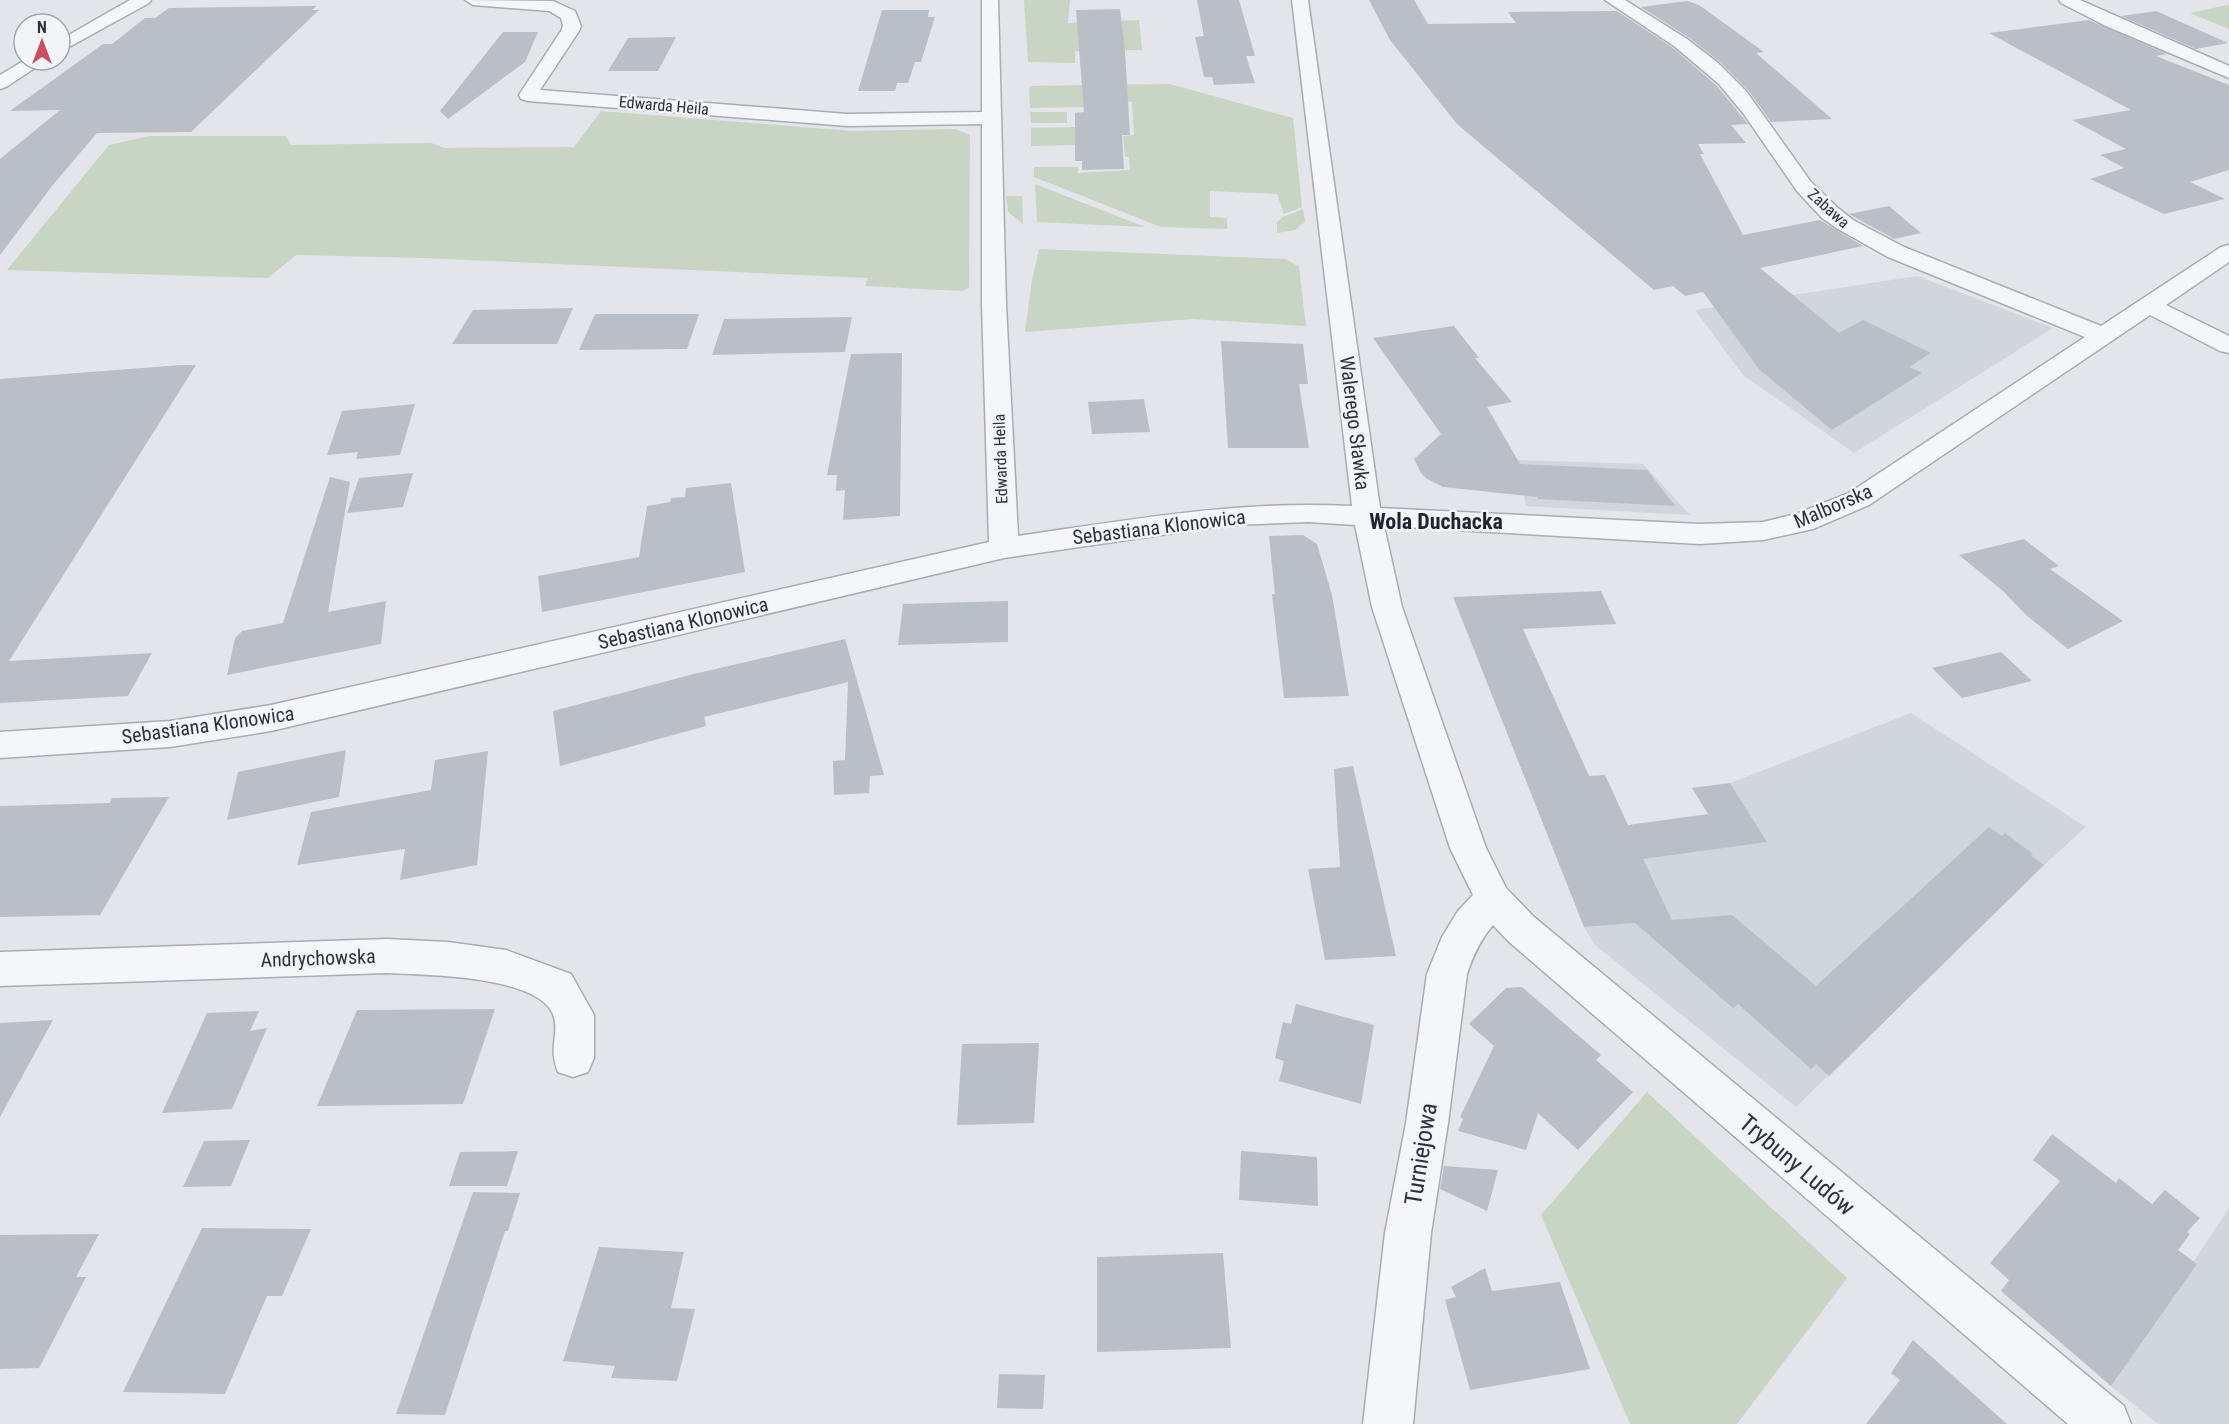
<svg xmlns="http://www.w3.org/2000/svg" width="2229" height="1424" viewBox="0 0 2229 1424" font-family="'Roboto Condensed',sans-serif">
<style>
.built{fill:#d1d5dc}
.green{fill:#c8d4c4}
.building{fill:#babfc7}
.lines{fill:none;stroke-linecap:round;stroke-linejoin:round}
.minor-casing{stroke:#a8acb4;stroke-width:3}
.minor{fill:#f5f6f9;fill-rule:evenodd}
.labels{text-anchor:middle;stroke-width:5;stroke-linejoin:round;paint-order:stroke}
.far-street-label{font-size:16px;fill:#2b3341;stroke:#f2f4f7}
.street-label{font-size:20px;fill:#2b3341;stroke:#f2f4f7}
.quarter-label{font-size:22px;font-weight:bold;fill:#1d2432;stroke:#f2f4f7}
.near-street-label{font-size:24px;fill:#2b3341;stroke:#f2f4f7}
</style>
<rect width="100%" height="100%" fill="#e3e5ea"/>
<!-- built -->
<path class="built" d="M 1918,276 L 2053,328 L 1854,453 L 1743,375 L 1695,310 Z
M 1518,460 L 1643,464 L 1690,515 L 1526,506 Z
M 1911,713 L 2086,827 L 2044,865 L 1796,1107 L 1595,945 L 1584,927 L 1672,920 L 1642,858 L 1766,842 L 1730,783 Z
M 2229,1208 L 2229,1424 L 2158,1424 L 2111,1386 Z"/>
<!-- green -->
<path class="green" d="M 1024,0 L 1070,0 L 1068,23 L 1139,20 L 1142,50 L 1075,51 L 1075,63 L 1028,62 Z
M 2229,5 L 2229,29 L 2190,13 L 2227,5 Z
M 1170,84 L 1293,118 L 1302,207 L 1284,214 L 1277,194 L 1210,191 L 1210,217 L 1227,218 L 1227,229 L 1161,227 L 1034,177 L 1034,167 L 1078,167 L 1078,173 L 1130,170 L 1129,157 L 1125,157 L 1123,136 L 1134,135 L 1132,102 L 1095,102 L 1095,85 Z
M 1088,85 L 1087,107 L 1030,108 L 1029,88 L 1032,86 Z
M 601,111 L 852,131 L 955,129 L 970,135 L 969,288 L 962,291 L 865,286 L 868,278 L 424,258 L 296,255 L 268,278 L 7,270 L 109,145 L 149,136 L 286,136 L 291,145 L 431,143 L 445,148 L 574,147 Z
M 1030,112 L 1067,112 L 1067,123 L 1031,123 Z
M 1077,127 L 1077,145 L 1031,146 L 1031,128 Z
M 1035,184 L 1145,227 L 1037,222 Z
M 1006,196 L 1022,196 L 1023,224 L 1008,212 Z
M 1303,209 L 1305,222 L 1295,230 L 1277,233 L 1277,222 L 1283,217 Z
M 1039,249 L 1286,259 L 1299,267 L 1306,326 L 1193,319 L 1025,332 L 1032,280 Z
M 1647,1092 L 1847,1278 L 1737,1424 L 1630,1424 L 1541,1215 Z"/>
<!-- building -->
<path class="building" d="M 1197,0 L 1239,0 L 1255,56 L 1246,56 L 1255,83 L 1214,85 L 1212,77 L 1204,77 L 1195,37 L 1204,36 Z
M 1369,0 L 1414,0 L 1428,24 L 1516,23 L 1508,12 L 1617,11 L 1673,48 L 1717,86 L 1748,124 L 1731,125 L 1746,143 L 1698,144 L 1704,154 L 1700,154 L 1743,235 L 1820,220 L 1863,246 L 1760,268 L 1839,333 L 1863,320 L 1931,353 L 1909,367 L 1922,373 L 1832,430 L 1759,369 L 1703,292 L 1685,296 L 1673,286 L 1654,290 L 1457,124 L 1390,40 Z
M 1688,1 L 1699,5 L 1764,52 L 1756,53 L 1832,119 L 1771,122 L 1748,90 L 1719,61 L 1688,37 L 1641,7 Z
M 317,6 L 312,10 L 319,10 L 191,132 L 97,133 L 52,186 L 0,255 L 0,159 L 60,110 L 10,111 L 103,44 L 112,44 L 145,18 L 155,18 L 169,8 Z
M 1120,9 L 1125,52 L 1130,135 L 1122,135 L 1124,169 L 1082,170 L 1082,161 L 1075,161 L 1075,113 L 1084,112 L 1076,10 Z
M 882,10 L 929,10 L 928,17 L 935,17 L 921,62 L 915,62 L 908,83 L 897,83 L 895,91 L 858,91 Z
M 2156,11 L 2228,43 L 2196,49 L 2121,16 Z
M 2089,20 L 2167,54 L 2156,56 L 2229,85 L 2229,170 L 2190,182 L 2225,199 L 2164,214 L 2090,179 L 2124,168 L 2100,155 L 2126,149 L 2072,120 L 2131,110 L 1989,33 Z
M 503,32 L 538,32 L 525,62 L 448,119 L 440,111 Z
M 676,37 L 658,71 L 608,71 L 628,38 Z
M 1889,206 L 1921,233 L 1894,239 L 1849,214 Z
M 573,308 L 557,344 L 452,344 L 473,310 Z
M 595,314 L 699,314 L 687,349 L 579,350 Z
M 852,317 L 845,352 L 712,355 L 724,319 Z
M 1454,326 L 1479,358 L 1475,358 L 1512,402 L 1487,407 L 1520,464 L 1647,470 L 1675,506 L 1538,499 L 1538,497 L 1443,487 L 1427,479 L 1421,473 L 1414,459 L 1441,434 L 1373,338 Z
M 1221,341 L 1303,344 L 1308,384 L 1299,384 L 1309,448 L 1228,448 Z
M 902,353 L 900,516 L 843,520 L 845,490 L 836,491 L 837,475 L 827,475 L 851,354 Z
M 181,365 L 196,365 L 9,661 L 152,653 L 128,696 L 0,703 L 0,379 Z
M 1144,399 L 1150,432 L 1092,434 L 1088,402 Z
M 415,404 L 400,455 L 356,459 L 358,452 L 327,455 L 342,411 Z
M 413,473 L 403,507 L 347,513 L 359,478 Z
M 330,477 L 350,482 L 328,612 L 386,601 L 381,644 L 227,675 L 235,638 L 242,631 L 283,623 Z
M 731,483 L 745,572 L 542,612 L 538,576 L 639,557 L 647,506 L 670,502 L 671,498 L 685,497 L 686,488 Z
M 1303,535 L 1317,544 L 1332,595 L 1349,696 L 1284,698 L 1272,594 L 1275,594 L 1269,536 Z
M 2024,539 L 2059,566 L 2050,569 L 2123,621 L 2068,649 L 2025,614 L 2003,591 L 1959,555 Z
M 1601,591 L 1616,624 L 1523,629 L 1589,776 L 1605,775 L 1628,825 L 1708,814 L 1692,788 L 1730,783 L 1767,842 L 1643,859 L 1672,920 L 1732,915 L 1816,986 L 1989,827 L 2002,836 L 2005,833 L 2033,854 L 2031,856 L 2044,865 L 1829,1076 L 1816,1064 L 1811,1069 L 1738,1004 L 1733,1008 L 1635,923 L 1584,927 L 1453,597 Z
M 1008,601 L 1008,642 L 898,645 L 903,604 Z
M 845,639 L 884,775 L 870,776 L 869,793 L 834,795 L 833,761 L 845,760 L 848,682 L 704,717 L 706,726 L 560,766 L 553,711 L 694,674 Z
M 2001,652 L 2032,681 L 1962,698 L 1932,668 Z
M 346,750 L 339,797 L 227,820 L 238,772 Z
M 488,751 L 477,865 L 400,880 L 405,849 L 297,865 L 311,812 L 431,790 L 435,760 Z
M 1353,766 L 1396,956 L 1325,960 L 1308,869 L 1340,867 L 1334,769 Z
M 169,797 L 100,915 L 0,917 L 0,806 L 110,803 L 112,798 Z
M 1522,987 L 1601,1055 L 1596,1060 L 1633,1092 L 1578,1150 L 1538,1113 L 1526,1150 L 1458,1131 L 1463,1119 L 1460,1117 L 1494,1046 L 1469,1024 L 1506,988 Z
M 1296,1004 L 1374,1025 L 1361,1104 L 1279,1081 L 1284,1061 L 1275,1058 L 1283,1022 L 1291,1024 Z
M 495,1009 L 463,1104 L 317,1106 L 357,1010 Z
M 259,1011 L 250,1031 L 267,1028 L 232,1109 L 162,1113 L 207,1013 Z
M 53,1020 L 0,1117 L 0,1023 Z
M 1039,1043 L 1034,1123 L 957,1125 L 962,1044 Z
M 2052,1134 L 2116,1183 L 2119,1178 L 2152,1204 L 2165,1190 L 2200,1218 L 2187,1232 L 2190,1234 L 2178,1250 L 2197,1264 L 2111,1386 L 2001,1291 L 2009,1280 L 1990,1263 L 2060,1181 L 2033,1160 Z
M 250,1140 L 231,1186 L 183,1187 L 204,1141 Z
M 518,1151 L 507,1186 L 449,1186 L 460,1152 Z
M 1241,1151 L 1317,1157 L 1318,1206 L 1239,1200 Z
M 1444,1166 L 1498,1170 L 1487,1211 L 1440,1189 Z
M 473,1192 L 520,1193 L 508,1231 L 505,1231 L 445,1415 L 396,1414 Z
M 202,1228 L 311,1229 L 282,1296 L 267,1296 L 225,1394 L 123,1392 Z
M 99,1234 L 76,1277 L 86,1277 L 39,1368 L 0,1369 L 0,1235 Z
M 599,1247 L 684,1252 L 671,1308 L 695,1309 L 677,1381 L 611,1378 L 615,1366 L 563,1361 Z
M 1223,1253 L 1231,1348 L 1097,1352 L 1097,1257 Z
M 1485,1268 L 1492,1291 L 1560,1282 L 1590,1369 L 1470,1390 L 1445,1300 L 1456,1297 L 1451,1287 Z
M 1913,1340 L 2007,1424 L 1866,1424 L 1900,1380 L 1891,1373 Z
M 999,1374 L 1045,1375 L 1043,1409 L 997,1408 Z"/>
<g class="lines">
<!-- minor casing -->
<g class="minor-casing">
<path id="minor" d="M 130,0 L 151,0 L 149,3 L 60,52 L 60,40 Z
M 465,0 L 553,1 L 575,11 L 581,26 L 579,31 L 540,90 L 847,114 L 982,112 L 982,0 L 998,0 L 1006,305 L 1018,536 C 1129,520 1239,500 1352,506 L 1292,0 L 1308,0 L 1380,508 L 1700,524 L 1763,522 L 1796,514 L 1849,493 L 2085,337 L 1888,257 L 1838,229 L 1822,218 L 1797,191 L 1743,113 L 1719,84 L 1674,46 L 1605,0 L 1625,0 L 1687,39 L 1718,63 L 1746,91 L 1811,182 L 1838,208 L 1853,220 L 1904,247 L 2101,326 L 2221,247 L 2229,245 L 2229,262 L 2166,305 L 2229,336 L 2229,353 L 2220,351 L 2150,315 L 1869,505 L 1813,529 L 1763,540 L 1700,544 L 1384,526 L 1402,607 L 1486,848 L 1506,888 L 1534,917 L 2124,1406 L 2131,1424 L 2068,1424 L 1508,941 L 1493,925 C 1480,940 1473,956 1467,974 L 1448,1123 L 1431,1233 L 1413,1424 L 1363,1424 L 1385,1233 L 1406,1123 L 1427,974 L 1442,937 L 1458,911 L 1473,895 L 1450,848 L 1372,607 L 1355,525 L 1308,522 L 1230,525 L 1004,558 L 271,731 L 170,747 L 0,758 L 0,732 L 170,721 L 271,705 L 989,542 L 982,305 L 982,124 L 847,126 L 528,101 L 521,99 L 519,95 L 561,31 L 563,26 L 561,18 L 549,11 L 473,5 Z
M 2059,0 L 2080,0 L 2229,66 L 2229,78 L 2106,26 L 2061,3 Z
M 25,60 L 47,60 L 6,87 L 0,89 L 0,75 Z
M 387,939 L 448,942 L 506,950 L 571,974 L 594,1015 L 594,1058 L 588,1072 L 573,1077 L 558,1072 C 548,1048 559,1036 554,1017 C 542,975 424,975 387,973 L 0,986 L 0,952 Z"/>
</g>
<!-- minor -->
<use href="#minor" class="minor"/>
</g>
<g class="labels">
<!-- far-street labels -->
<g class="far-street-label">
<text transform="translate(664 105) rotate(5)" y="6">Edwarda Heila</text>
<text transform="translate(1829 208) rotate(42)" y="6">Zabawa</text>
<text transform="translate(1000 459) rotate(-92)" y="6">Edwarda Heila</text>
</g>
<!-- street labels -->
<g class="street-label">
<text transform="translate(1355 423) rotate(83)" y="7">Walerego Sławka</text>
<text transform="translate(1833 506) rotate(-23)" y="7">Malborska</text>
<text transform="translate(1159 527) rotate(-7)" y="7">Sebastiana Klonowica</text>
<text transform="translate(683 623) rotate(-13)" y="7">Sebastiana Klonowica</text>
<text transform="translate(208 725) rotate(-8)" y="7">Sebastiana Klonowica</text>
<text transform="translate(318 958) rotate(-2)" y="7">Andrychowska</text>
</g>
<!-- quarter labels -->
<g class="quarter-label">
<text x="1436" y="529">Wola Duchacka</text>
</g>
<!-- near-street labels -->
<g class="near-street-label">
<text transform="translate(1421 1154) rotate(-81)" y="8">Turniejowa</text>
<text transform="translate(1797 1165) rotate(40)" y="8">Trybuny Ludów</text>
</g>
</g>
<!-- north arrow -->
<g transform="translate(42 42)"><circle r="28" fill="#f2f4f7" stroke="#a2a7ae" stroke-width="1.5"/>
<path d="M0-4.5L10 22L0 15L-10 22Z" fill="#c74f5f"/>
<text y="-9" font-size="16" font-weight="bold" text-anchor="middle" fill="#2b3341">N</text>
</g>
</svg>
